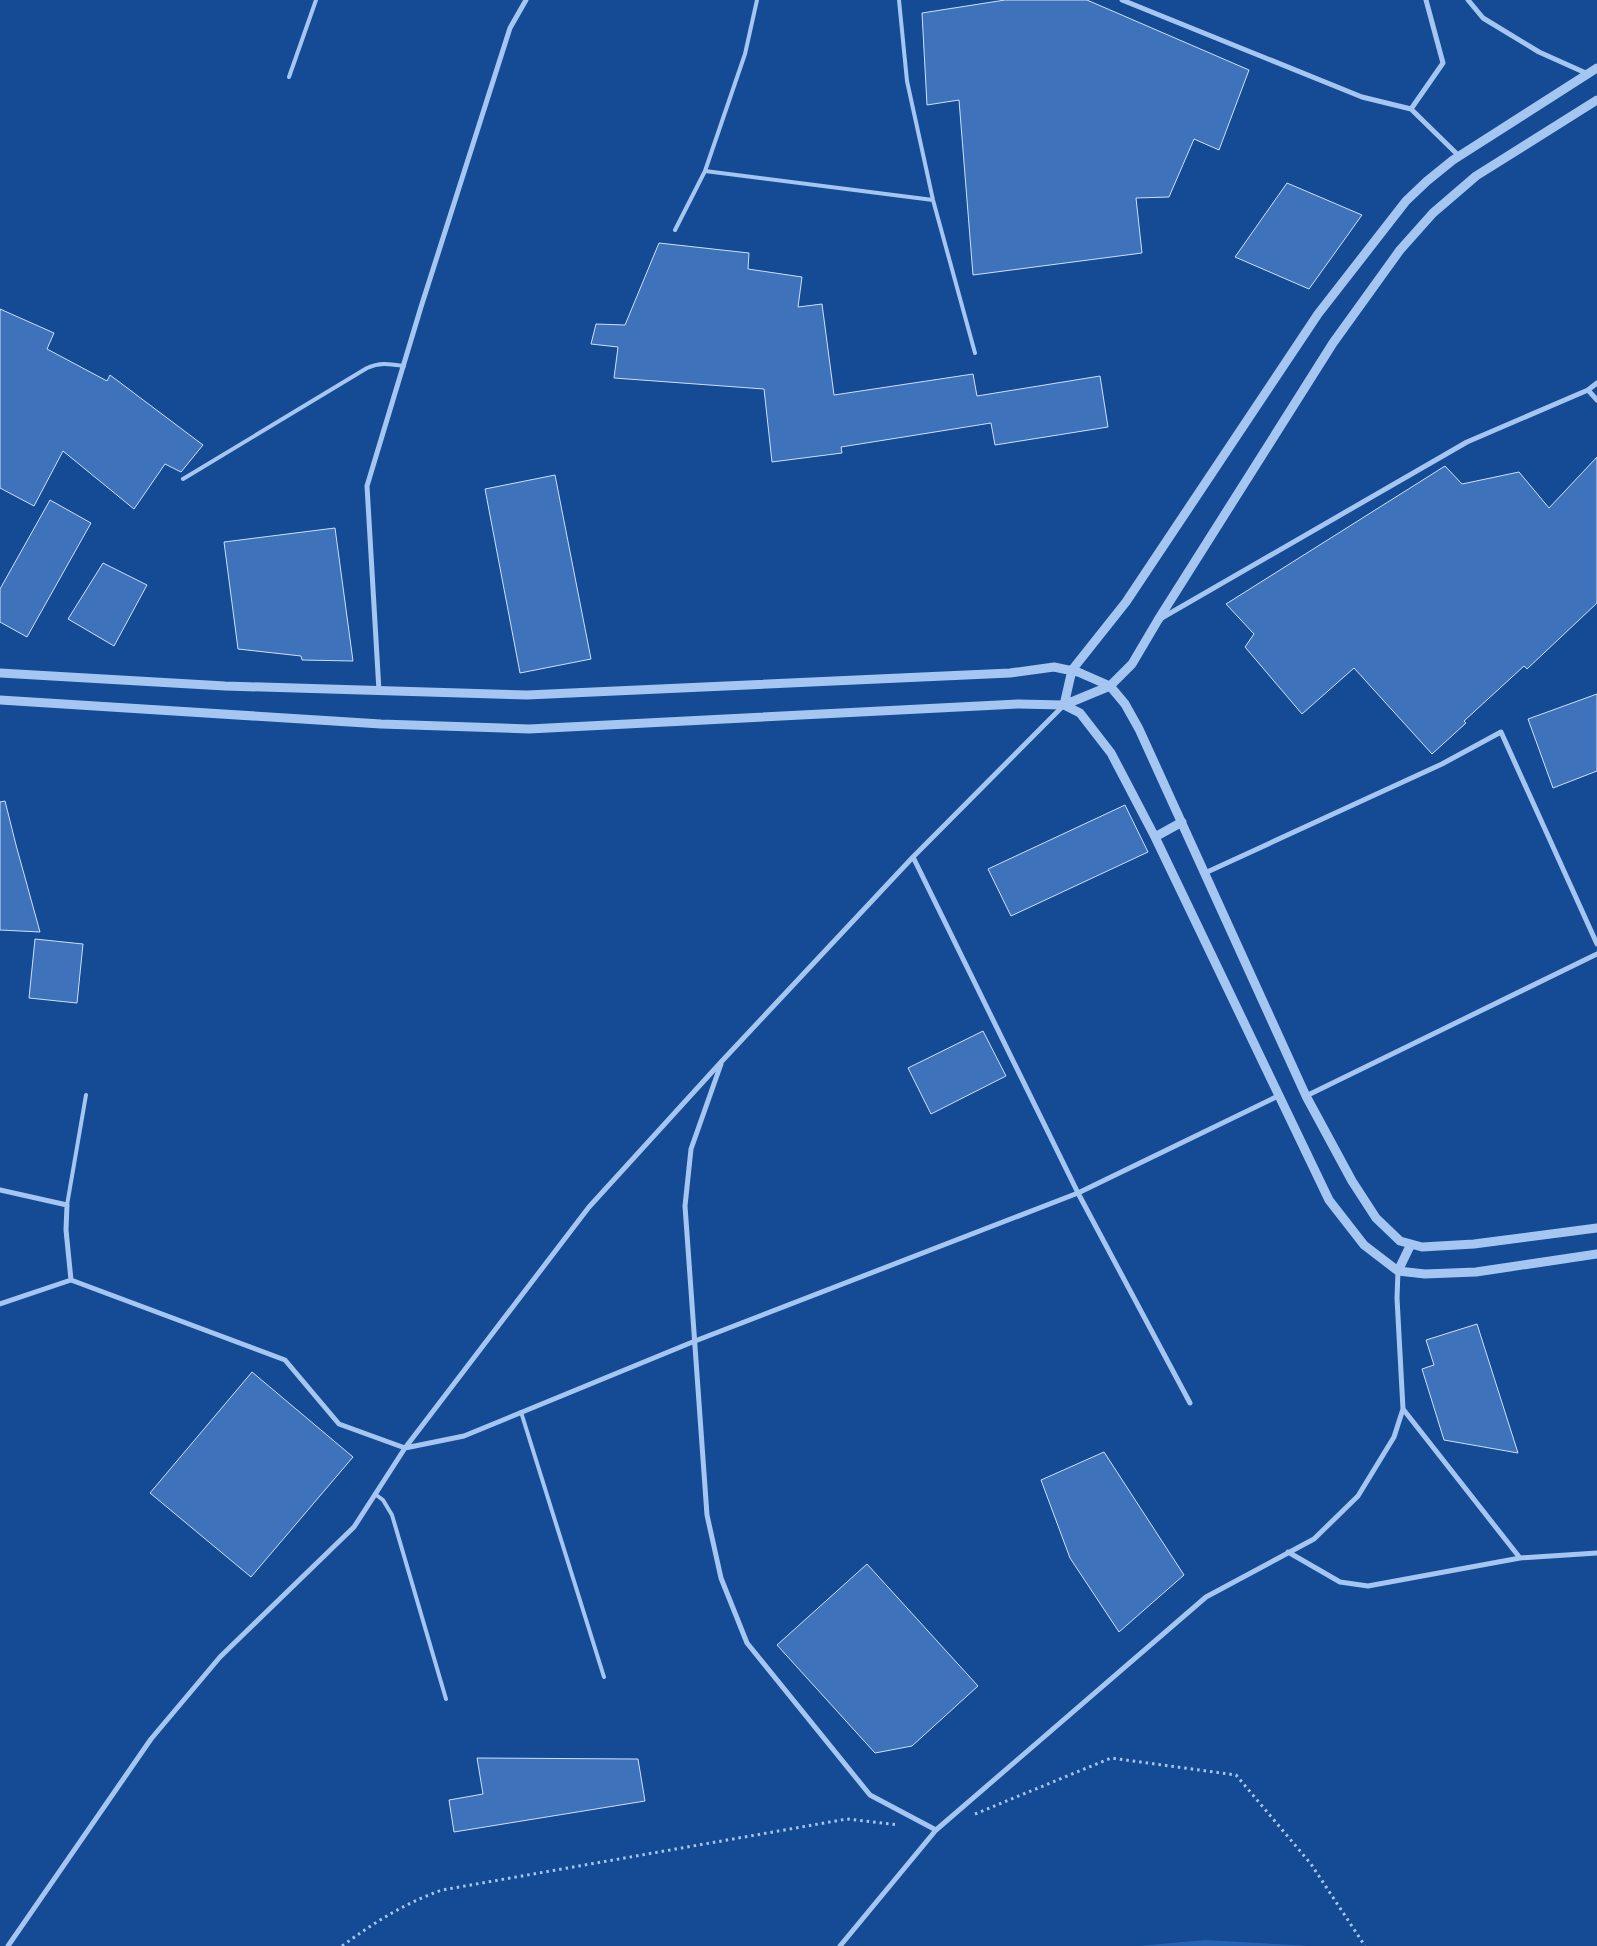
<svg xmlns="http://www.w3.org/2000/svg" width="1597" height="1946" viewBox="0 0 1597 1946" font-family="'PT Sans Narrow',sans-serif">
<style>
.green{fill:#2863b3}
.building{fill:#3e73bc;stroke:#cce1fc}
.lines{fill:none;stroke-linecap:round;stroke-linejoin:round}
.path{stroke:#a5c6f1;stroke-width:3;stroke-dasharray:2.5 4;stroke-linecap:butt}
.service{stroke:#a5c6f1;stroke-width:4}
.minor{stroke:#a5c6f1;stroke-width:5}
.tertiary{stroke:#a5c6f1;stroke-width:9}
</style>
<rect width="100%" height="100%" fill="#154a94"/>
<!-- green -->
<path class="green" d="M 1205,1940 L 1310,1946 L 1138,1946 Z"/>
<!-- building -->
<path class="building" d="M 1005,0 L 1087,0 L 1249,70 L 1219,150 L 1194,139 L 1169,197 L 1136,198 L 1142,253 L 973,275 L 959,100 L 927,105 L 922,13 Z
M 1287,183 L 1362,215 L 1309,289 L 1235,257 Z
M 659,243 L 749,253 L 748,269 L 802,277 L 798,307 L 822,304 L 834,395 L 973,374 L 977,396 L 1100,376 L 1108,427 L 995,445 L 991,423 L 841,447 L 842,453 L 772,462 L 764,389 L 614,378 L 618,347 L 591,344 L 596,324 L 625,325 Z
M 0,309 L 54,333 L 47,349 L 107,381 L 110,375 L 203,445 L 181,472 L 165,464 L 134,509 L 63,451 L 34,506 L 0,488 Z
M 1597,457 L 1597,603 L 1527,669 L 1524,666 L 1464,721 L 1466,723 L 1432,754 L 1354,668 L 1302,714 L 1245,647 L 1254,634 L 1226,604 L 1445,466 L 1462,484 L 1519,472 L 1549,508 Z
M 555,475 L 591,659 L 520,673 L 485,489 Z
M 50,500 L 91,523 L 27,637 L 0,622 L 0,589 Z
M 335,528 L 353,661 L 302,660 L 301,656 L 238,649 L 224,542 Z
M 103,563 L 147,585 L 114,646 L 68,619 Z
M 1597,694 L 1597,771 L 1553,788 L 1528,719 Z
M 5,801 L 16,845 L 40,932 L 0,930 L 0,802 Z
M 1125,805 L 1148,852 L 1011,916 L 988,869 Z
M 35,939 L 83,944 L 77,1003 L 29,998 Z
M 983,1031 L 1006,1076 L 931,1114 L 908,1068 Z
M 1477,1324 L 1518,1453 L 1444,1440 L 1422,1369 L 1434,1365 L 1426,1340 Z
M 252,1372 L 353,1457 L 251,1577 L 150,1493 Z
M 1104,1452 L 1184,1575 L 1119,1632 L 1070,1558 L 1041,1480 Z
M 867,1564 L 978,1686 L 912,1746 L 875,1753 L 777,1645 Z
M 477,1758 L 638,1759 L 645,1801 L 454,1832 L 449,1800 L 483,1794 Z"/>
<g class="lines">
<!-- path -->
<path class="path" d="M 975,1814 L 1111,1758 L 1236,1775 L 1311,1864 L 1365,1946
M 342,1946 C 375,1922 403,1904 442,1890 L 847,1819 L 899,1825"/>
<!-- service -->
<path class="service" d="M 899,0 L 907,81 L 933,200 L 975,353
M 289,77 L 316,0
M 705,171 L 933,200
M 675,230 L 705,171 L 745,54 L 757,0
M 183,479 L 367,368 C 380,362 390,364 404,366
M 67,1205 L 86,1095
M 521,1412 L 604,1677
M 375,1494 L 383,1500 L 392,1515 L 446,1699"/>
<!-- minor -->
<path class="minor" d="M 1122,0 L 1362,97 L 1411,109 L 1459,156
M 1468,0 L 1483,18 L 1539,52 L 1588,74
M 1411,109 L 1443,63 L 1426,0
M 1588,390 L 1597,400
M 1160,619 L 1467,442 L 1588,390 L 1597,383
M 379,691 L 367,486 L 421,307 L 510,28 L 526,0
M 913,857 L 1078,1193 L 1190,1403
M 1205,873 L 1442,764 L 1501,732 L 1597,944
M 721,1064 L 691,1149 L 685,1206 L 707,1515 L 721,1578 L 747,1643 L 870,1795 L 936,1830
M 1306,1096 L 1597,954
M 0,1190 L 67,1205 L 66,1230 L 71,1280
M 0,1304 L 71,1280 L 285,1360 L 339,1424 L 405,1448 L 464,1436 L 695,1341 L 1078,1193 L 1278,1096
M 1403,1409 L 1520,1558 L 1597,1553
M 1288,1552 L 1340,1582 L 1368,1586 L 1520,1558
M 8,1946 L 151,1739 L 220,1657 L 354,1527 L 405,1448 L 589,1207 L 722,1061 L 913,857 L 1064,705
M 840,1946 L 936,1830 L 1206,1597 L 1314,1539 L 1358,1496 L 1394,1437 L 1403,1409 L 1397,1298 L 1398,1271"/>
<!-- tertiary -->
<path class="tertiary" d="M 0,673 L 225,686 L 527,695 L 1010,673 L 1054,667 L 1078,672 L 1110,686 L 1125,704 L 1139,729 L 1306,1096 L 1352,1181 L 1376,1218 L 1400,1241 L 1422,1247 L 1474,1244 L 1597,1228
M 0,700 L 381,724 L 529,729 L 1018,704 L 1064,705 L 1080,713 L 1111,753 L 1155,837 L 1329,1200 L 1364,1245 L 1398,1271 L 1425,1274 L 1476,1272 L 1597,1254
M 1064,705 L 1072,670 L 1126,602 L 1318,314 L 1406,201 L 1427,181 L 1453,160 L 1597,68
M 1064,705 L 1110,686 L 1132,664 L 1158,620 L 1333,343 L 1400,250 L 1433,213 L 1476,176 L 1597,100
M 1155,837 L 1182,822
M 1398,1271 L 1411,1244"/>
</g>
</svg>
